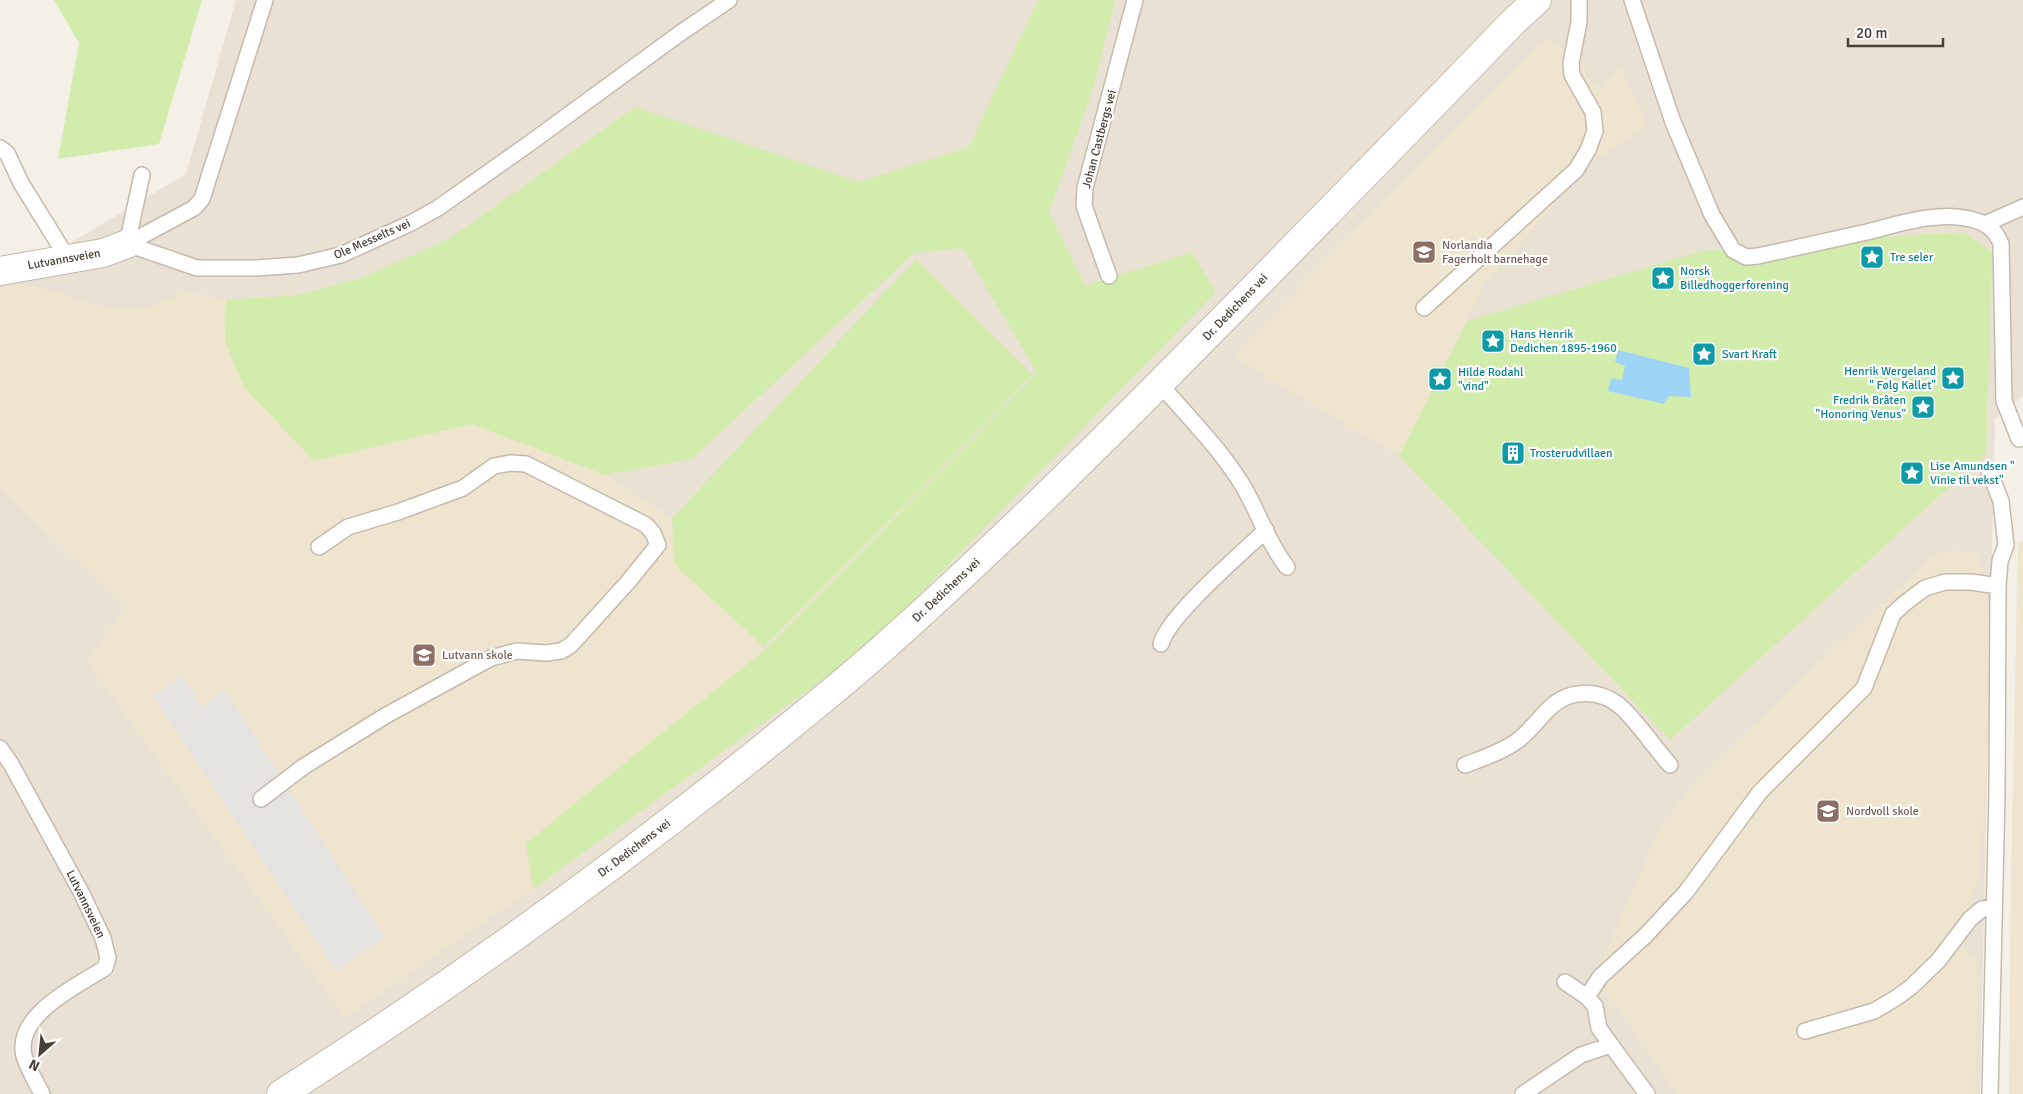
<svg xmlns="http://www.w3.org/2000/svg" width="2023" height="1094" viewBox="0 0 2023 1094" font-family="Signika,sans-serif">
<style>
.residential{fill:#e9e2d4}
.education{fill:#efe5cf}
.green{fill:#d2ecac}
.parking{fill:#e5e3df}
.water{fill:#9ed5f6}
.lines{fill:none;stroke-linecap:round;stroke-linejoin:round}
.service-casing{stroke:#c4baab;stroke-width:18}
.tertiary-casing{stroke:#c4baab;stroke-width:30}
.service{stroke:#fff;stroke-width:15}
.tertiary{stroke:#fff;stroke-width:28}
.labels{text-anchor:middle;stroke-width:4.5;stroke-linejoin:round;paint-order:stroke}
.street-label{font-size:12px;fill:#484035;stroke:#fff}
.education-label{font-size:12px;fill:#785e54;stroke:#fff;text-anchor:start}
.culture-label{font-size:12px;fill:#0d838f;stroke:#fff;text-anchor:start}
</style>
<rect width="100%" height="100%" fill="#f5f0e7"/>
<!-- residential -->
<path class="residential" d="M 236,0 L 2023,0 L 2023,396 L 1995,419 L 1980,1094 L 0,1094 L 0,285 L 186,174 Z"/>
<!-- education -->
<path class="education" d="M 1549,39 L 1583,64 L 1585,76 L 1600,90 L 1621,67 L 1647,127 L 1591,162 L 1483,287 L 1399,456 L 1232,356 L 1541,42 Z
M 23,285 L 58,292 L 92,304 L 128,311 L 149,308 L 186,292 L 226,300 L 225,342 L 314,461 L 472,424 L 605,475 L 672,518 L 675,565 L 766,649 L 526,843 L 533,889 L 345,1018 L 86,661 L 125,608 L 0,488 L 0,288 Z
M 2023,540 L 2023,1094 L 2009,1094 L 2011,872 L 2018,543 Z
M 1977,551 L 1993,631 L 1980,878 L 1960,919 L 1950,934 L 1978,960 L 1975,1094 L 1676,1094 L 1607,993 L 1602,960 L 1659,830 L 1685,792 L 1713,763 L 1928,560 L 1941,552 Z"/>
<!-- green -->
<path class="green" d="M 54,0 L 202,0 L 159,144 L 58,159 L 79,43 Z
M 1038,0 L 1115,0 L 1094,86 L 1049,212 L 1085,286 L 1192,252 L 1216,292 L 869,646 L 533,889 L 526,843 L 766,649 L 1037,373 L 963,248 L 914,253 L 692,459 L 605,475 L 472,424 L 314,461 L 244,387 L 225,342 L 226,300 L 298,295 L 364,277 L 449,239 L 635,107 L 859,182 L 969,147 Z
M 1965,233 L 1992,252 L 1986,454 L 1670,740 L 1399,456 L 1467,321 L 1702,251 L 1929,234 Z
M 916,259 L 1033,375 L 764,647 L 675,565 L 672,518 Z"/>
<!-- parking -->
<path class="parking" d="M 181,676 L 203,707 L 225,690 L 385,938 L 336,970 L 153,696 Z"/>
<!-- water -->
<path class="water" d="M 1618,350 L 1689,368 L 1691,397 L 1669,396 L 1664,404 L 1608,391 L 1611,378 L 1622,380 L 1625,366 L 1615,362 Z"/>
<g class="lines">
<!-- service casing -->
<g class="service-casing">
<path id="service" d="M 1632,0 L 1673,122 L 1712,215 L 1733,250 L 1746,257 L 1758,256 C 1795,248 1831,240 1867,232 C 1899,224 1937,211 1970,219 C 1985,222 1996,230 2001,244 L 2004,401 L 2019,439
M 0,148 L 7,153 L 21,183 L 68,259
M 1985,224 L 2023,207
M 127,244 L 197,268 L 256,268 L 298,265 L 341,255 L 411,223 L 438,208 L 530,143 L 679,34 L 729,0
M 127,244 L 194,208 L 202,199 L 265,0
M 127,244 L 142,175
M 1109,276 L 1084,206 L 1085,188 L 1135,0
M 1424,308 L 1576,170 L 1588,150 L 1595,131 L 1593,112 L 1572,75 L 1571,63 L 1579,22 L 1579,0
M 1160,384 C 1188,417 1220,448 1243,486 C 1259,513 1268,543 1287,567
M 1989,471 L 2001,501 L 2006,545 L 2000,561 L 1998,586 L 1997,795 L 1990,1094
M 1161,644 C 1168,616 1242,553 1266,530
M 0,748 L 11,764 L 81,892 L 103,938 L 108,958 L 105,968 C 77,986 14,1015 24,1056 C 28,1069 36,1082 42,1094
M 1465,765 C 1483,758 1502,752 1517,741 C 1531,731 1540,716 1553,705 C 1572,689 1601,690 1620,706 C 1637,721 1654,747 1670,765
M 261,799 L 303,767 L 385,716 L 491,658 L 517,651 L 546,653 L 561,651 L 571,645 L 628,582 L 658,545 L 653,533 L 646,525 L 526,464 L 510,463 L 494,466 L 463,488 L 398,512 L 348,527 L 319,547
M 1565,982 L 1587,997 L 1595,1006 L 1599,1028 L 1611,1045
M 1587,997 L 1600,977 L 1646,935 L 1686,892 L 1760,792 L 1864,688 L 1893,614 L 1905,603 L 1925,588 L 1945,582 L 1971,582 L 1998,586
M 1805,1031 L 1874,1011 L 1896,998 L 1911,987 L 1938,961 L 1970,919 L 1982,909 L 1994,906
M 1523,1094 L 1581,1055 L 1611,1045 L 1647,1094"/>
</g>
<!-- tertiary casing -->
<g class="tertiary-casing">
<path id="tertiary" d="M 0,271 L 103,253 L 127,244
M 281,1094 C 434,997 581,892 723,780 C 777,737 831,694 882,649 C 1009,536 1129,415 1248,294 C 1336,204 1425,114 1512,23 L 1537,0"/>
</g>
<!-- service -->
<use href="#service" class="service"/>
<!-- tertiary -->
<use href="#tertiary" class="tertiary"/>
</g>
<!-- icons -->
<defs>
<g id="school-square" transform="scale(1.25)"><rect x="-9" y="-9" width="18" height="18" rx="4" fill="#8d6e63" stroke="#fff"/><path d="M0-5L7-2L0 1L-7-2ZM-4 1L0 2.5L4 1V4Q0 6-4 4Z" fill="#fff"/></g>
<g id="sight-square" transform="scale(1.25)"><rect x="-9" y="-9" width="18" height="18" rx="4" fill="#0f9aa8" stroke="#fff"/><path d="M0-6L1.8-2.2L6-1.7L2.9 1.2L3.7 5.4L0 3.3L-3.7 5.4L-2.9 1.2L-6-1.7L-1.8-2.2Z" fill="#fff"/></g>
<g id="building-square" transform="scale(1.25)"><rect x="-9" y="-9" width="18" height="18" rx="4" fill="#0f9aa8" stroke="#fff"/><path d="M-4-6H4V6H1V3H-1V6H-4ZM-2.5-4.3h1.7v1.8h-1.7ZM.8-4.3h1.7v1.8H.8ZM-2.5-1h1.7V.8h-1.7ZM.8-1h1.7V.8H.8Z" fill="#fff"/></g>
</defs>
<g fill-rule="evenodd">
<use href="#school-square" x="1424" y="252"/>
<use href="#sight-square" x="1872" y="257"/>
<use href="#sight-square" x="1663" y="278"/>
<use href="#sight-square" x="1493" y="341"/>
<use href="#sight-square" x="1704" y="354"/>
<use href="#sight-square" x="1953" y="378"/>
<use href="#sight-square" x="1440" y="379"/>
<use href="#sight-square" x="1923" y="407"/>
<use href="#building-square" x="1513" y="453"/>
<use href="#sight-square" x="1912" y="473"/>
<use href="#school-square" x="424" y="655"/>
<use href="#school-square" x="1828" y="811"/>
</g>
<g class="labels">
<!-- street labels -->
<g class="street-label">
<text transform="translate(1099 139) rotate(-75)" y="4">Johan Castbergs vei</text>
<text transform="translate(372 239) rotate(-24)" y="4">Ole Messelts vei</text>
<text transform="translate(64 259) rotate(-10)" y="4">Lutvannsveien</text>
<text transform="translate(1235 307) rotate(-46)" y="4">Dr. Dedichens vei</text>
<text transform="translate(946 590) rotate(-43)" y="4">Dr. Dedichens vei</text>
<text transform="translate(634 848) rotate(-37)" y="4">Dr. Dedichens vei</text>
<text transform="translate(86 904) rotate(64)" y="4">Lutvannsveien</text>
</g>
<!-- education labels -->
<g class="education-label">
<text x="1442" y="249">Norlandia<tspan x="1442" dy="14">Fagerholt barnehage</tspan></text>
<text x="442" y="659">Lutvann skole</text>
<text x="1846" y="815">Nordvoll skole</text>
</g>
<!-- culture labels -->
<g class="culture-label">
<text x="1890" y="261">Tre seler</text>
<text x="1680" y="275">Norsk<tspan x="1680" dy="14">Billedhoggerforening</tspan></text>
<text x="1510" y="338">Hans Henrik<tspan x="1510" dy="14">Dedichen 1895-1960</tspan></text>
<text x="1722" y="358">Svart Kraft</text>
<text x="1936" y="375" text-anchor="end">Henrik Wergeland<tspan x="1936" dy="14">" Følg Kallet"</tspan></text>
<text x="1458" y="376">Hilde Rodahl<tspan x="1458" dy="14">"vind"</tspan></text>
<text x="1906" y="404" text-anchor="end">Fredrik Bråten<tspan x="1906" dy="14">"Honoring Venus"</tspan></text>
<text x="1530" y="457">Trosterudvillaen</text>
<text x="1930" y="470">Lise Amundsen "<tspan x="1930" dy="14">Vinie til vekst"</tspan></text>
</g>
</g>
<!-- north arrow -->
<g transform="translate(40 1054) rotate(207)" stroke="#ffffff" stroke-width="4" paint-order="stroke">
<path d="M0-4L9 19L0 12L-9 19Z" fill="#484035"/>
<text y="-8" font-size="14" font-weight="bold" text-anchor="middle" fill="#484035">N</text>
</g>
<!-- scale -->
<path d="M1848 38v8h95v-8" fill="none" stroke="#484035" stroke-width="2.5"/>
<text x="1856" y="38" font-size="15" fill="#484035" stroke="#ffffff" stroke-width="4" paint-order="stroke">20 m</text>
</svg>
